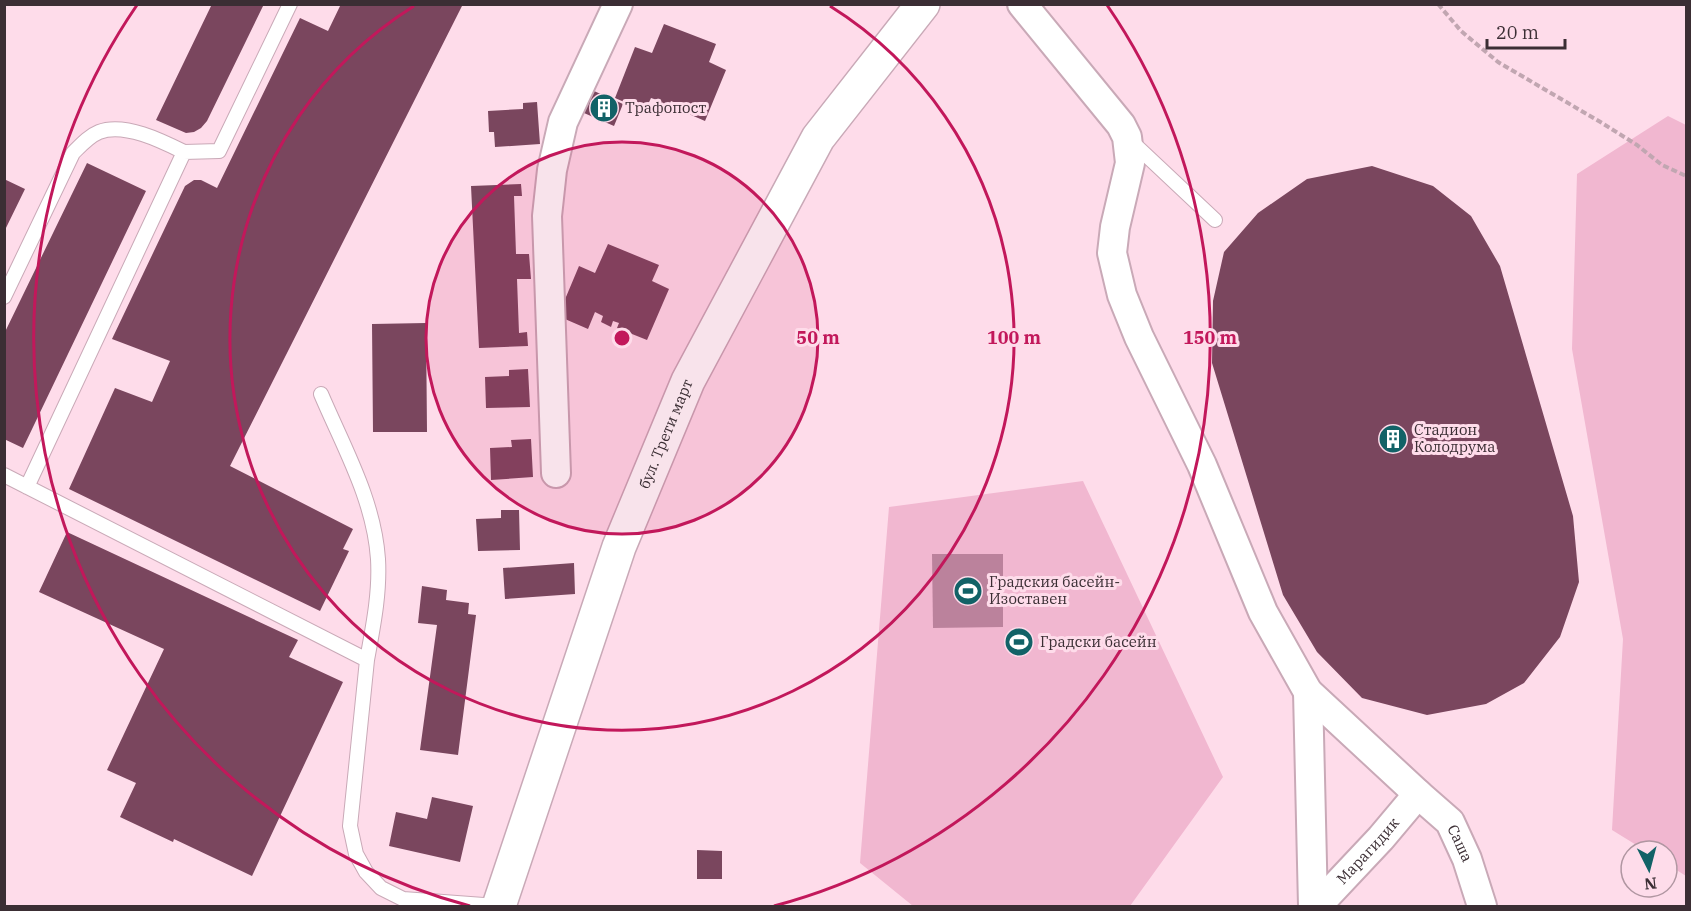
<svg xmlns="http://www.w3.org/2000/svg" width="1691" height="911" viewBox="0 0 1691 911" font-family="'IBM Plex Serif',serif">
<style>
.green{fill:#f1b7d0}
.water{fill:#bb829c}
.building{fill:#7a465e}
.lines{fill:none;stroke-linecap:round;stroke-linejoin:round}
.lane-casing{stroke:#c9a9b7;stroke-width:16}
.street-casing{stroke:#c9a9b7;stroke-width:32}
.secondary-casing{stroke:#c9a9b7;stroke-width:36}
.path{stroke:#c1a6b1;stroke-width:4;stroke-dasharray:6 3;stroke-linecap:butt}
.lane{stroke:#fff;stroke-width:14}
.street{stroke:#fff;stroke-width:28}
.secondary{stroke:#fff;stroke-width:33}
.ring{fill:none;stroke:#c2185b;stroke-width:3}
.labels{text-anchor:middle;stroke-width:6;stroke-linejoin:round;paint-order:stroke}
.poi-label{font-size:15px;fill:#3b2e34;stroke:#fedcea;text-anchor:start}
.street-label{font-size:15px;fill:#3b2e34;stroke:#fedcea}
.centre{fill:#c2185b;stroke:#fedcea;stroke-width:3}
.ring-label{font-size:18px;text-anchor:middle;font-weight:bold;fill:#c2185b;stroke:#fedcea;stroke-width:6;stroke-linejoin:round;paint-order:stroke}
</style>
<rect width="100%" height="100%" fill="#fedcea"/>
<!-- green -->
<path class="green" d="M 1668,116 L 1686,125 L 1686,876 L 1667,864 L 1667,851 L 1646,851 L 1612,830 L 1623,639 L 1572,349 L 1577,174 Z
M 1083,481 L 1223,777 L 1130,906 L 913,906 L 860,863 L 889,507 Z"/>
<!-- water -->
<path class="water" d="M 932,554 L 1003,554 L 1003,627 L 933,628 Z"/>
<!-- building -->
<path class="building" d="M 212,4 L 264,4 L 207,121 L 201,128 L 194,132 L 186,133 L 156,120 Z
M 341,4 L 463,4 L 230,466 L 353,529 L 343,549 L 349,551 L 320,611 L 69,489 L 115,388 L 152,402 L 170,361 L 112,339 L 185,186 L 194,180 L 201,180 L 217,188 L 300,18 L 328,31 Z
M 664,24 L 716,44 L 709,62 L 726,70 L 705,121 L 675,108 L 676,103 L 671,101 L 668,108 L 656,102 L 657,100 L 651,98 L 645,111 L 615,98 L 635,47 L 652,53 Z
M 594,91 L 623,104 L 614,126 L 584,113 Z
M 537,102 L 540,144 L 495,147 L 494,132 L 489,132 L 488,111 L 523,109 L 523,103 Z
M 87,163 L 146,191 L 23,448 L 4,439 L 4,334 Z
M 1372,166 L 1433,186 L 1471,216 L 1500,266 L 1573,516 L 1579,582 L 1560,637 L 1524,683 L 1486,704 L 1427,715 L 1362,698 L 1317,652 L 1283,595 L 1212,363 L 1213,301 L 1224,252 L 1258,213 L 1307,179 Z
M 4,179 L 25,189 L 4,232 Z
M 521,184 L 522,196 L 514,196 L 516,254 L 529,254 L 531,279 L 517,279 L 519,333 L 527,332 L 528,346 L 479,348 L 471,186 Z
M 608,244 L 659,265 L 652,281 L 669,289 L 647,340 L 617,328 L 619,323 L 613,321 L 611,327 L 601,322 L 603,316 L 595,312 L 588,329 L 558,316 L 579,266 L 595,273 Z
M 426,323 L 427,432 L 373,432 L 372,324 Z
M 528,369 L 530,407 L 486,408 L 485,377 L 509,376 L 509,370 Z
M 531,439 L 533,477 L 491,480 L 490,448 L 512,447 L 511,440 Z
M 501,510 L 519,510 L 520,550 L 478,551 L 476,519 L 501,518 Z
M 67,532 L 298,640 L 289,657 L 343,682 L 252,876 L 174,839 L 173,842 L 120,817 L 136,783 L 107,770 L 164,649 L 39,592 Z
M 574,563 L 575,594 L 505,599 L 503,568 Z
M 422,586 L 447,590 L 446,600 L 469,603 L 468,614 L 476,615 L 458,755 L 420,750 L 437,625 L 418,623 Z
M 432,797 L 473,806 L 460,862 L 389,846 L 396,812 L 427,819 Z
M 697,850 L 722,851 L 722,879 L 697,879 Z"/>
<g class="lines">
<!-- lane casing -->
<g class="lane-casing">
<path id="lane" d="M 1131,141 L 1215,220
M 4,297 L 73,153 C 81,145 89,136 99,132 C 124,122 162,141 184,152
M 321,394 C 344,448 374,500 378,559 C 380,593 373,627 367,660
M 4,475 L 367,660 L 350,826 L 356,854 L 366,872 L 381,888 L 403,899 L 497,906
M 27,487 L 184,152 L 219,151 L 290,4"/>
</g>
<!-- street casing -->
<g class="street-casing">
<g id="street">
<path id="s1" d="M 1022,4 L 1121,125 L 1127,137 L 1130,163 L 1115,227 L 1112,253 L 1122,295 L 1139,337 L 1202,465 L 1263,612 L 1308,692 L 1418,794 L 1450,822 L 1467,859 L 1482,906"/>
<path d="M 556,473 L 547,216 L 552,170 L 563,122 L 618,4"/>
<path d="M 1308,692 L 1313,906"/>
<path id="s2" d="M 1317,906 L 1381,838 L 1418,794"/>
</g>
</g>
<!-- secondary casing -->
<g class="secondary-casing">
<g id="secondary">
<path id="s3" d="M 499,906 L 619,547 L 688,381 L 818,138 L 923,4"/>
</g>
</g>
<!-- path -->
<path class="path" d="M 1438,4 L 1461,31 L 1498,62 L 1602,123 L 1637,145 L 1662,165 L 1686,176"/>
<!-- lane -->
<use href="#lane" class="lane"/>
<!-- street -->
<use href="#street" class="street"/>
<!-- secondary -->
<use href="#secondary" class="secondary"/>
</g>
<!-- distance rings -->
<circle cx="622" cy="338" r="196" fill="#c2185b" fill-opacity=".12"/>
<g class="ring">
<circle cx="622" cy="338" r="196"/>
<path d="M830 6A392 392 0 1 1 414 6"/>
<path d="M470 906A588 588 0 0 1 137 5M1107 5A588 588 0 0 1 774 906"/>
</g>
<!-- icons -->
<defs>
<g id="building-disc" transform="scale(1.5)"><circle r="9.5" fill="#126267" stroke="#fedcea"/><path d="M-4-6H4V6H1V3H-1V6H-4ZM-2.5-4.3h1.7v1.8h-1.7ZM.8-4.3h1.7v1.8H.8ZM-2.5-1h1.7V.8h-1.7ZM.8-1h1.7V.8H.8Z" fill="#fff"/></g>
<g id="stadium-disc" transform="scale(1.5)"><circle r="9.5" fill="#126267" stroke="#fedcea"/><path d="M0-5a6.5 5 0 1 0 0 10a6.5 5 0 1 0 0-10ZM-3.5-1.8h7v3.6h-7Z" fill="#fff"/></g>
</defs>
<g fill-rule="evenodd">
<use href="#building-disc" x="604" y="108"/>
<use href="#building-disc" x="1393" y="439"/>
<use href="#stadium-disc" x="968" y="591"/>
<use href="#stadium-disc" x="1019" y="642"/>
</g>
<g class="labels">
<!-- poi labels -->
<g class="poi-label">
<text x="625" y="113">Трафопост</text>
<text x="1414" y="435">Стадион<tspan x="1414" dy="17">Колодрума</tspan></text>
<text x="989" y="587">Градския басейн-<tspan x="989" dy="17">Изоставен</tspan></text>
<text x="1040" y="647">Градски басейн</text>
</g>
<!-- street labels -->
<g class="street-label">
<text dy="5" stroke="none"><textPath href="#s3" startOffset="501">бул. Трети март</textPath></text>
<text dy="5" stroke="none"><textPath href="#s1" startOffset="986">Саша</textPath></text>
<text dy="5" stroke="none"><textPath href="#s2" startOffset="75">Марагидик</textPath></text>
</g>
</g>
<circle cx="622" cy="338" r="9" class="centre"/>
<g class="ring-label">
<text x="818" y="344">50 m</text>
<text x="1014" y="344">100 m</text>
<text x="1210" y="344">150 m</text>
</g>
<!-- border -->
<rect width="1691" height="911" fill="none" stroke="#3b2e34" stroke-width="12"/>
<!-- north arrow -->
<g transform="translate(1649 869) rotate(174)"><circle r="28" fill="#fedcea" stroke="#b096a1" stroke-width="1.5"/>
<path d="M0-4.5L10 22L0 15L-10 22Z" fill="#126267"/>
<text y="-9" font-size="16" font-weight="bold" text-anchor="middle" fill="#3b2e34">N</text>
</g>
<!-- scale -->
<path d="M1487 39v9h78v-9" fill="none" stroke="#3b2e34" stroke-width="3"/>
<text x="1496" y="39" font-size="18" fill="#3b2e34" stroke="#fedcea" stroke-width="4.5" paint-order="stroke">20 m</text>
</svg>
